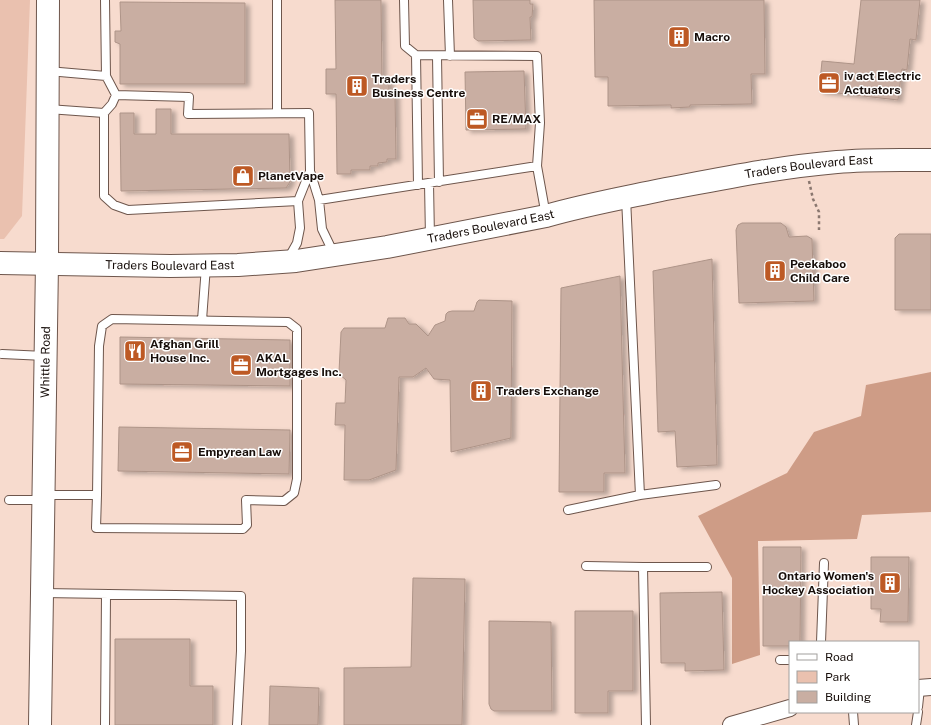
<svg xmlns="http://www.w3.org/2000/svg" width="931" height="725" viewBox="0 0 931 725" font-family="'Public Sans',sans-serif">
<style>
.green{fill:#eac1af}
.forest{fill:#ce9c86}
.building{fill:#c9aea2;stroke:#ae9488;filter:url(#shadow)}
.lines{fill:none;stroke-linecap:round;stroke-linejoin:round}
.lane-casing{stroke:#6e564c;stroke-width:10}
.street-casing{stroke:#6e564c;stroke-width:18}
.secondary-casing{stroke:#6e564c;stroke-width:24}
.path{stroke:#8a776f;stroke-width:2.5;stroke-dasharray:3 3;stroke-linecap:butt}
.lane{stroke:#fff;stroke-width:8}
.street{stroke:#fff;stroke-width:16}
.secondary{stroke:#fff;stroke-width:22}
.labels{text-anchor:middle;stroke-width:3;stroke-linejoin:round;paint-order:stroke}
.poi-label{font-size:12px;font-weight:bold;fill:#170e0a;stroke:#fff;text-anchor:start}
.street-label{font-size:12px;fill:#170e0a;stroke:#fff}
</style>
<defs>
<filter id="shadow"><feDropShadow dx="4.5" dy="2.5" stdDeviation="2" flood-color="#0004"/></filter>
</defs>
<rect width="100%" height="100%" fill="#f7dbce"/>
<!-- green -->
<path class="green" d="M 0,0 L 30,0 L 22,216 L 4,239 L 0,239 Z"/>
<!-- forest -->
<path class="forest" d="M 931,372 L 931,512 L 862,515 L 857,539 L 758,541 L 760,655 L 732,664 L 732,578 L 698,516 L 787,473 L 814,432 L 861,416 L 866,385 Z"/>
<!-- building -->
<path class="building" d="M 335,0 L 381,0 L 382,80 L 389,80 L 389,93 L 395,93 L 396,159 L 387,159 L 387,162 L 378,163 L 378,166 L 370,166 L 370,170 L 351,170 L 351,174 L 337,174 L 336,94 L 326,94 L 326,69 L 336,69 Z
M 473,0 L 530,0 L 530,4 L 533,4 L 532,17 L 530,17 L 531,40 L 478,41 L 474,38 Z
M 594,0 L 764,0 L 765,74 L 751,74 L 752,104 L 690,105 L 690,107 L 671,108 L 671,105 L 608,106 L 608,77 L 595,77 Z
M 861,0 L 920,0 L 916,40 L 910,39 L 907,70 L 902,69 L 898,100 L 819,91 L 822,61 L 854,64 Z
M 120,2 L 245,3 L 245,84 L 120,84 L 120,44 L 115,42 L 115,31 L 121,31 Z
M 524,71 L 526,129 L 466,130 L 465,72 Z
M 156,109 L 171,109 L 171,134 L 289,134 L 290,182 L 286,188 L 121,191 L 120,113 L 134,113 L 134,134 L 156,134 Z
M 742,223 L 781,223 L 786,227 L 789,237 L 807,236 L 812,239 L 814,301 L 739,303 L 736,230 L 738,225 Z
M 899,234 L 931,234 L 931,310 L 895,310 L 895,238 Z
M 712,259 L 717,465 L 677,467 L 675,431 L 658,432 L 653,271 Z
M 620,276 L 625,473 L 604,473 L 604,492 L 559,492 L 561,288 Z
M 479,300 L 512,301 L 511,438 L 451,452 L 450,380 L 434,379 L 426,368 L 413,377 L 399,377 L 396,470 L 369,480 L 344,480 L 345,425 L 335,425 L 336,403 L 345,403 L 346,380 L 340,375 L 339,372 L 341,332 L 344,328 L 385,328 L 388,318 L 405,318 L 409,324 L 416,324 L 428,336 L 435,325 L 445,321 L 446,314 L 448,312 L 452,311 L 474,311 L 477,302 Z
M 120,337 L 290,340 L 290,386 L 120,384 Z
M 119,427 L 290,430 L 289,474 L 118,471 Z
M 763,547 L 801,547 L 800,642 L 790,642 L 790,646 L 763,646 Z
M 871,557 L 909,557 L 908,622 L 880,622 L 881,609 L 871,609 Z
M 413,578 L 465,579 L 462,725 L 344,725 L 344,668 L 411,667 Z
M 722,592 L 724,670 L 685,671 L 685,663 L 661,663 L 660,593 Z
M 575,611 L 633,611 L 633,691 L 608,691 L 608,713 L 575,713 Z
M 489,621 L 551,622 L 552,711 L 494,711 L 491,709 L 489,704 Z
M 115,639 L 190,639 L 190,686 L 213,686 L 213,725 L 115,725 Z
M 270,686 L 319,688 L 318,725 L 269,725 Z"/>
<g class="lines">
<!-- lane casing -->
<g class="lane-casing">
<path id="lane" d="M 105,0 L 106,76 L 116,95 L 112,104 L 104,113 L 104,196 L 114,205 L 128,210 L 298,201 L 310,171 L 319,200 L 537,166 L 546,216
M 277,0 L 277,113
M 404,0 L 405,46 L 416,55
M 448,0 L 450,56
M 437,56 L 439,182
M 48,71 L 106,76
M 116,95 L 189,97 L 188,114 L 309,113 L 310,171
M 48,109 L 104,113
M 429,183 L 430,238
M 418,185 L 416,55 L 537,56 L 540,123 L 537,166
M 626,198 L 640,495 L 716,485
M 319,200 L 322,229 L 334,254
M 288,259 L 297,243 L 300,228 L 298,201
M 202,320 L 206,266
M 2,354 L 45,356
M 45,495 L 97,495 L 96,528 L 243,529 L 247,525 L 246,500 L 284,501 L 294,493 L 297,479 L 297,329 L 288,322 L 112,319 L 102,326 L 99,346 L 97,495
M 9,500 L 42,500
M 568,510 L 640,495
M 586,566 L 643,567
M 43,593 L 241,596 L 241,651 L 237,725
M 821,642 L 824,563
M 780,660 L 790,660
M 918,707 L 920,688
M 853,712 L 854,725
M 105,725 L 106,595
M 646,725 L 643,567 L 707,567
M 916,725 L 918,712"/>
</g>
<!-- street casing -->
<g class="street-casing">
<path id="street" d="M 918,688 L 931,687
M 731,725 L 790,708"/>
</g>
<!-- secondary casing -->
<g class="secondary-casing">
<g id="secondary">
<path id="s1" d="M 0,263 L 170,266 L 238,265 L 296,261 L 387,247 L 546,216 C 584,205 623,198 661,190 C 720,179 778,167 837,162 C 868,159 900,160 931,160"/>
<path id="s2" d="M 40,725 L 47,263 L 48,0"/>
</g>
</g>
<!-- path -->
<path class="path" d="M 809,181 L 813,199 L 819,212 L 819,230"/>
<!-- lane -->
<use href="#lane" class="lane"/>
<!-- street -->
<use href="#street" class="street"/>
<!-- secondary -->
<use href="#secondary" class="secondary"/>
</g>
<!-- icons -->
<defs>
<g id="building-square" transform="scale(1.15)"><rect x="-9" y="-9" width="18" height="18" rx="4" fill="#bd5924" stroke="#fff"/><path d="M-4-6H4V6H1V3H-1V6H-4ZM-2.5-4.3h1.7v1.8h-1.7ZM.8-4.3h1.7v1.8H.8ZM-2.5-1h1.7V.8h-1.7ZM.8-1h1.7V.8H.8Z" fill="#fff"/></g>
<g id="office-square" transform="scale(1.15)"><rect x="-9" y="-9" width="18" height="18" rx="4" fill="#bd5924" stroke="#fff"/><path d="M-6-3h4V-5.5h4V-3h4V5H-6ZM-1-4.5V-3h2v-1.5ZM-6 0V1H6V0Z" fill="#fff"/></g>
<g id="shop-square" transform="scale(1.15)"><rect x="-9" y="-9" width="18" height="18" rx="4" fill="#bd5924" stroke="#fff"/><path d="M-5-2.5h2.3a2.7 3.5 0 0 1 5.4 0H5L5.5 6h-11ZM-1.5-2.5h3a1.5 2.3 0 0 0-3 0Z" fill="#fff"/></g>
<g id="restaurant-square" transform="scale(1.15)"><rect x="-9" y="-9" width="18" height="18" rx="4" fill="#bd5924" stroke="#fff"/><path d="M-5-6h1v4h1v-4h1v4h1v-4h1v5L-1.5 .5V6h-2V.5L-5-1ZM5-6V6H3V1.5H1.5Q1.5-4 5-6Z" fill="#fff"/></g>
</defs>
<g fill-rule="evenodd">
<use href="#building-square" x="679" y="37"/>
<use href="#office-square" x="829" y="83"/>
<use href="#building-square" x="357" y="86"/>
<use href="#office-square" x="477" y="119"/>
<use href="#shop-square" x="243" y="176"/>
<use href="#building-square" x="775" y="271"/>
<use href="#restaurant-square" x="135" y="351"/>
<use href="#office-square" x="241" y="365"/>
<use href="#building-square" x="481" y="391"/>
<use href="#office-square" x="182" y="452"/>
<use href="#building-square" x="890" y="583"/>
</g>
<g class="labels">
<!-- poi labels -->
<g class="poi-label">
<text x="694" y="41">Macro</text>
<text x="844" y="80">iv act Electric<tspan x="844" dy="14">Actuators</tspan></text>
<text x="372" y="83">Traders<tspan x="372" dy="14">Business Centre</tspan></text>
<text x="492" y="123">RE/MAX</text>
<text x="258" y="180">PlanetVape</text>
<text x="790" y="268">Peekaboo<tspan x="790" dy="14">Child Care</tspan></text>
<text x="150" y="348">Afghan Grill<tspan x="150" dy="14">House Inc.</tspan></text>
<text x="256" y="362">AKAL<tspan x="256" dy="14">Mortgages Inc.</tspan></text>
<text x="496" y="395">Traders Exchange</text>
<text x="198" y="456">Empyrean Law</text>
<text x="874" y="580" text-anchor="end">Ontario Women's<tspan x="874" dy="14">Hockey Association</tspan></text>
</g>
<!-- street labels -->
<g class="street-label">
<text dy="4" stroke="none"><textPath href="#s1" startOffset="818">Traders Boulevard East</textPath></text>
<text dy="4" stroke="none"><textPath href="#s1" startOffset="494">Traders Boulevard East</textPath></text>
<text dy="4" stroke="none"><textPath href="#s1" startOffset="170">Traders Boulevard East</textPath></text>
<text dy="4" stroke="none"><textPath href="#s2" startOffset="363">Whittle Road</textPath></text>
</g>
</g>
<!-- legend -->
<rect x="789" y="641" width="130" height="72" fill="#ffffff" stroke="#a29f9d"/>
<rect x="797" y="654" width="20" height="6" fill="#ffffff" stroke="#a29f9d"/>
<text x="825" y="661" font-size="12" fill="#170e0a">Road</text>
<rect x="797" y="671" width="20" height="12" fill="#eac1af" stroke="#a29f9d"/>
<text x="825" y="681" font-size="12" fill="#170e0a">Park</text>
<rect x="797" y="691" width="20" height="12" fill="#c9aea2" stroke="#a29f9d"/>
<text x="825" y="701" font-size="12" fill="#170e0a">Building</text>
</svg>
